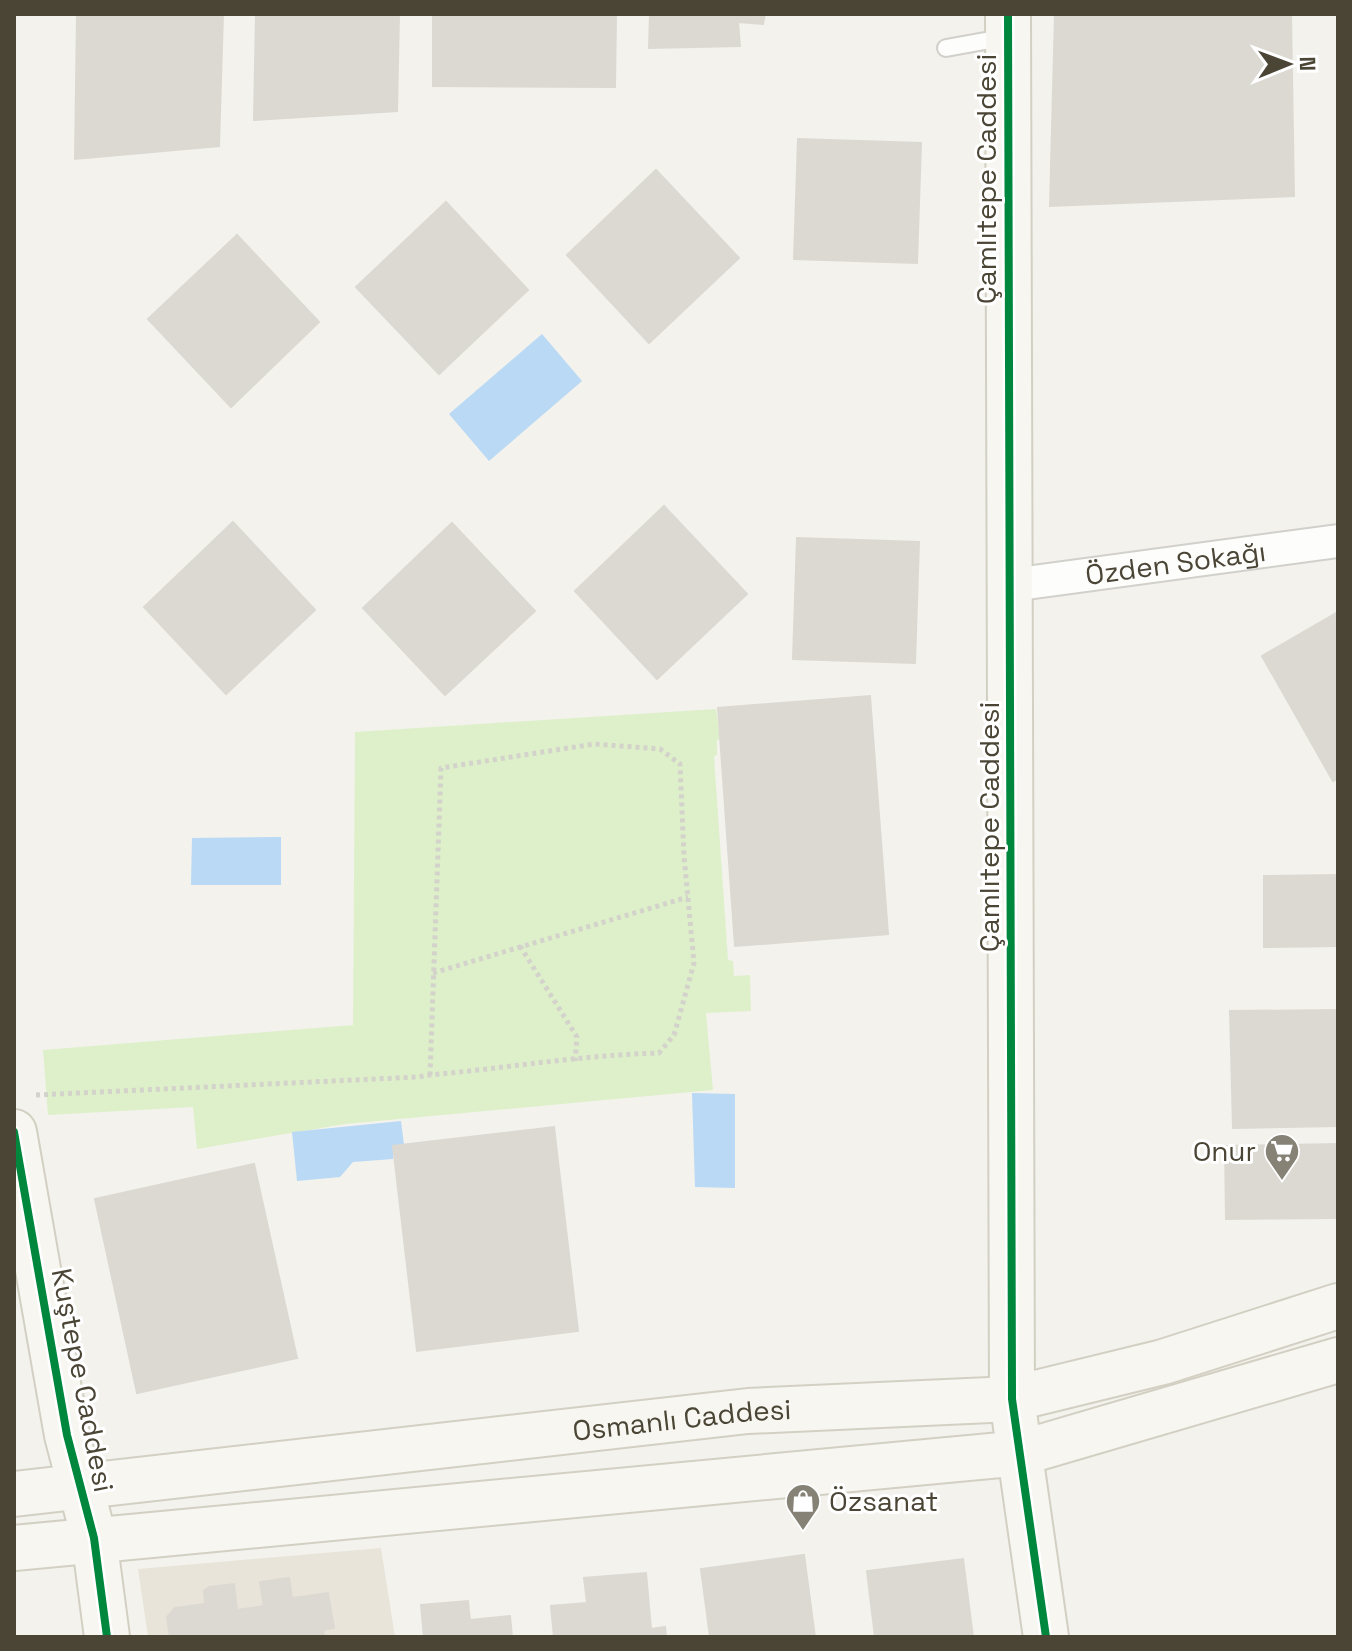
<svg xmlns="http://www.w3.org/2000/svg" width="1352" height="1651" viewBox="0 0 1352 1651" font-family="'Space Grotesk',sans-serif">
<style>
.residential{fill:#e8e4da}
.green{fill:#def0ca}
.water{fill:#b9d9f5}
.building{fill:#dbd9d2;stroke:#dcd9d2;stroke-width:2}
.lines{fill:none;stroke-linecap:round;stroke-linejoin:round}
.lane-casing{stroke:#d1d0ca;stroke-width:20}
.street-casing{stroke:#d1d0ca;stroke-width:36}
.secondary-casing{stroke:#d3d0c3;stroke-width:48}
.path{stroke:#d3d2cb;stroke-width:5;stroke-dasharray:4 4;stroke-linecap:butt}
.lane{stroke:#fdfdfc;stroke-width:16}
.street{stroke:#fdfdfc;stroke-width:32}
.secondary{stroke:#f7f6f0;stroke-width:44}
.cycleway-casing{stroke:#fff;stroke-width:13}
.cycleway{stroke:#00873e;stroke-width:8}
.labels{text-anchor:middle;stroke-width:6;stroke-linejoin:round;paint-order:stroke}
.street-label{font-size:28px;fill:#4b4536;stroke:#fff}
.poi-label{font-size:28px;fill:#4b4536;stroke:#fff;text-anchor:end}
</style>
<rect width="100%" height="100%" fill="#f3f2ed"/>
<!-- residential -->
<path class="residential" d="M 381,1548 L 395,1637 L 148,1637 L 138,1569 Z"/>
<!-- green -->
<path class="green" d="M 716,709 L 720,739 L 717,740 L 717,755 L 714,756 L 728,960 L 733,961 L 734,976 L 750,975 L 751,1011 L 706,1013 L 713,1090 L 345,1124 L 197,1149 L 193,1107 L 48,1115 L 43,1050 L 353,1025 L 355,732 Z"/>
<!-- water -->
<path class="water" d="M 542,334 L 582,381 L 489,461 L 449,414 Z
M 281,837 L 281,885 L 191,885 L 192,838 Z
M 692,1093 L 735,1094 L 735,1188 L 695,1187 Z
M 401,1121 L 404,1145 L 393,1146 L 393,1159 L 353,1162 L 340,1177 L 297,1181 L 292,1132 Z"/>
<!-- building -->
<path class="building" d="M 77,14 L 223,14 L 219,146 L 75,159 Z
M 256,14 L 399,14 L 397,111 L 254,120 Z
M 433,14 L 616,14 L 615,87 L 433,86 Z
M 650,14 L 765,14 L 763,24 L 738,22 L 740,46 L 649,48 Z
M 1055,14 L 1291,14 L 1294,196 L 1050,206 Z
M 798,139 L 921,143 L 917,263 L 794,259 Z
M 656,170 L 739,258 L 649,343 L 567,255 Z
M 446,202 L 528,290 L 439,374 L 356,287 Z
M 237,235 L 319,322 L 231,407 L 148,319 Z
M 664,506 L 747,594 L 657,679 L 575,591 Z
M 233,522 L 315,610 L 226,694 L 144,607 Z
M 452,523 L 535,611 L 445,695 L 363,608 Z
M 797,538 L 919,542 L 915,663 L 793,659 Z
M 1338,612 L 1338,778 L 1333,781 L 1262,656 Z
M 870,696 L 888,934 L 735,946 L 718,708 Z
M 1338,875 L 1338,946 L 1264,947 L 1264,876 Z
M 1338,1010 L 1338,1126 L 1233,1128 L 1230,1011 Z
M 554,1127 L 578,1331 L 417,1351 L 393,1146 Z
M 1338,1144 L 1338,1218 L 1226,1219 L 1225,1146 Z
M 254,1164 L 297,1358 L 137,1393 L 95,1199 Z
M 804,1555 L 815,1637 L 710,1637 L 701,1569 Z
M 963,1559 L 973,1637 L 875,1637 L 867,1571 Z
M 646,1573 L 651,1629 L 665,1627 L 666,1637 L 554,1637 L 551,1606 L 587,1603 L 584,1578 Z
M 289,1578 L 292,1598 L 328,1593 L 334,1628 L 323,1630 L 324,1637 L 170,1637 L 167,1617 L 175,1608 L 205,1604 L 204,1591 L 209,1587 L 234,1584 L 237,1610 L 264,1606 L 260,1582 Z
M 468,1601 L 470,1620 L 510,1616 L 512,1637 L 424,1637 L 421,1605 Z"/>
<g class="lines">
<!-- lane casing -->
<g class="lane-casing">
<path id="lane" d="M 946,48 L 1007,37"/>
</g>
<!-- street casing -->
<g class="street-casing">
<g id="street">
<path id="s1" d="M 1011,585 L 1338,541"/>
</g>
</g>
<!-- secondary casing -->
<g class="secondary-casing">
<g id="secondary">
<path d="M 1008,14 L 1012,1399 L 1046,1637"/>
<path d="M 14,1132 L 67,1435 L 94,1538 L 107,1637"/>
<path id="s2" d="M 14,1494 L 748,1411 L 1012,1399 L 1163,1362 L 1338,1306"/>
<path d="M 14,1548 L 1021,1453 L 1338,1360"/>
</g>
</g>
<!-- path -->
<path class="path" d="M 520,946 L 577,1037 L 575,1061
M 433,973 L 688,897
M 36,1095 L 417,1077 L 430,1075 C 506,1068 583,1055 659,1053 L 674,1035 L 694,963 L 684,856 L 680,764 L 660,749 L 594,744 L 441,768 L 430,1075"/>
<!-- lane -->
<use href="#lane" class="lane"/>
<!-- street -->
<use href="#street" class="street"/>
<!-- secondary -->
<use href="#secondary" class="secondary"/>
<!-- cycleway casing -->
<g class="cycleway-casing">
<path id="cycleway" d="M 1008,14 L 1012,1399 L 1046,1637
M 14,1132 L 67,1435 L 94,1538 L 107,1637"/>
</g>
<!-- cycleway -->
<use href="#cycleway" class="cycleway"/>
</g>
<!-- icons -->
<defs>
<g id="supermarket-pin" transform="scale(1.8)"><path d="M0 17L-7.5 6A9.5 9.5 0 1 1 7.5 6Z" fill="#868276" stroke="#fff"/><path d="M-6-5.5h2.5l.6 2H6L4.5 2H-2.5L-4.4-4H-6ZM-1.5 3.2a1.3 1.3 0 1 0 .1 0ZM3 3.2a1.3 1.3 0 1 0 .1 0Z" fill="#fff"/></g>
<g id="shop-pin" transform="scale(1.8)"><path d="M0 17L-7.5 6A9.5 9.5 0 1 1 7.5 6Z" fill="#868276" stroke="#fff"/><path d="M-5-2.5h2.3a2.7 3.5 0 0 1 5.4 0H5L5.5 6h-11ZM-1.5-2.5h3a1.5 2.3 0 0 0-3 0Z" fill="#fff"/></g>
</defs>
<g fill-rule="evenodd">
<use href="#supermarket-pin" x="1282" y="1151"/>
<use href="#shop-pin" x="803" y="1501"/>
</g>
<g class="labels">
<!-- street labels -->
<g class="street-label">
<text transform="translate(986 179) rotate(-90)" y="10">Çamlıtepe Caddesi</text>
<text dy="10" stroke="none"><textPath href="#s1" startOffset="166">Özden Sokağı</textPath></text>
<text transform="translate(989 827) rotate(-90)" y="10">Çamlıtepe Caddesi</text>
<text transform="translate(83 1380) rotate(79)" y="10">Kuştepe Caddesi</text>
<text dy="10" stroke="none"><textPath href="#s2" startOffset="672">Osmanlı Caddesi</textPath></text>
</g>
<!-- poi labels -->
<g class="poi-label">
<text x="1256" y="1161">Onur</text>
<text x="829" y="1511" text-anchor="start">Özsanat</text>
</g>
</g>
<!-- border -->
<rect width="1352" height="1651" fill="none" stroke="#4b4536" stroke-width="32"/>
<!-- north arrow -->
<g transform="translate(1288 64) rotate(89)" stroke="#ffffff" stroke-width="6" paint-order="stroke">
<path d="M0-6L14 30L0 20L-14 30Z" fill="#4b4536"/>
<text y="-12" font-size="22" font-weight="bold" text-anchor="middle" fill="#4b4536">N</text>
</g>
</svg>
